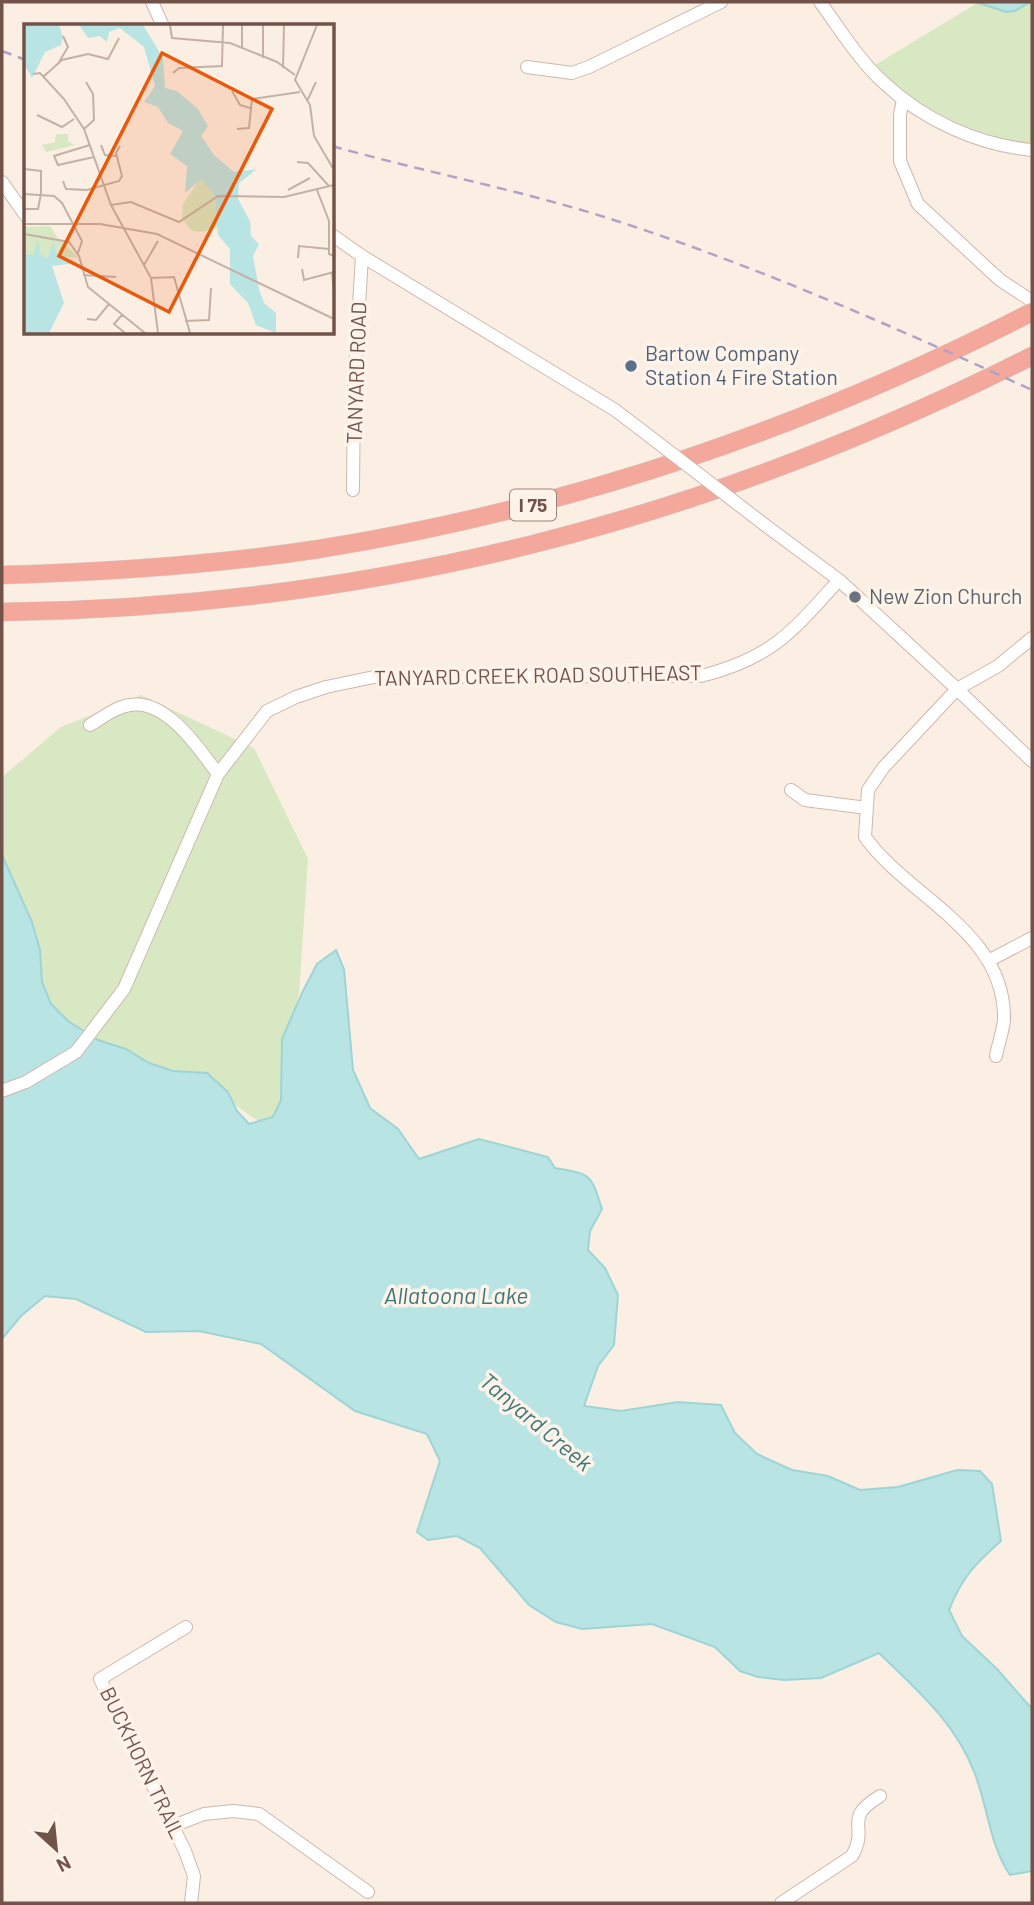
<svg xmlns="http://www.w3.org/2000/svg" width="1034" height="1905" viewBox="0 0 1034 1905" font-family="Barlow,sans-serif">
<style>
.green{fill:#d7e8c2}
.water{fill:#b8e4e4;stroke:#9fd4d6;stroke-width:2}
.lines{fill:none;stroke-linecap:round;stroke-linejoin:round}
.minor-casing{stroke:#ceb7ad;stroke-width:14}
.highway-casing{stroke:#d8cfcc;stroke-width:19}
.minor{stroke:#fff;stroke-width:12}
.highway{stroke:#f4a79b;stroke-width:18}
.rail{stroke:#b0a2c4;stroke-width:2.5;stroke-dasharray:10 7;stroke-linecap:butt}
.minor-bridge-casing{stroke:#ceb7ad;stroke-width:14;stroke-linecap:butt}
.minor-bridge{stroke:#fff;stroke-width:12}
.service-dot{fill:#5c6f8a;stroke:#fef3e9;stroke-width:2.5}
.worship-dot{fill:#6b7280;stroke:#fef3e9;stroke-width:2.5}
.labels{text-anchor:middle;stroke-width:7;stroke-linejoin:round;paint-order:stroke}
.shield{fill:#fef3e9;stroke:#9c837a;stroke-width:2}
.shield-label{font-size:19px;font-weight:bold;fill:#72534a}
.service-label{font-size:21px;fill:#4e5e75;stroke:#fef3e9;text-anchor:start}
.street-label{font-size:21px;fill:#72534a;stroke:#fef3e9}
.worship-label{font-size:21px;fill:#5b616d;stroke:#fef3e9;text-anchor:start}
.water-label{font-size:23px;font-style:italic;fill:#3e7678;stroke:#fef3e9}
.inset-road{fill:none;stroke:#c4b1a6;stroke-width:2}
.view{fill:#e8590c;fill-opacity:0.15;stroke:#e8590c;stroke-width:3.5}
.inset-edge{fill:none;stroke:#72534a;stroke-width:3.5}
</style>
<rect width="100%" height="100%" fill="#fbefe3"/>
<!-- green -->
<path class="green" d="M 979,2 L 1032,2 L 1032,145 C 970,134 919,110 875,65 Z
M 141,695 L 254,748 L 308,859 L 299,994 L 286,1040 L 288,1100 L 271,1130 L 238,1107 L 211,1081 L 107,1053 L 51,1021 L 2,923 L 2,777 L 61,727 Z"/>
<!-- water -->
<path class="water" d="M 976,2 L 1030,2 L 1015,11 L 1006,12 Z
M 2,855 L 32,922 L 40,950 L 42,982 L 51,1004 L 68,1021 L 98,1040 L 126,1049 L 149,1063 L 173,1071 L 207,1073 L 228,1092 L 237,1111 L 249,1124 L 273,1117 L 281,1100 L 282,1039 L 302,993 L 317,964 L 336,950 L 344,969 L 353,1070 L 370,1108 L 398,1129 L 419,1159 L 479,1139 L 548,1157 L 555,1168 C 591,1174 591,1174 602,1209 L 590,1231 L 588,1250 L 605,1268 L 618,1295 L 614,1345 L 598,1366 L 584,1406 L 621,1411 L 678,1402 L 721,1405 L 735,1433 L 757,1454 L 792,1470 L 828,1476 L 860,1490 L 898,1487 L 957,1470 L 980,1471 L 992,1484 L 1001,1541 C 974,1565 963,1576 949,1610 L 962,1636 L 997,1669 L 1032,1709 L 1032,1871 L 1010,1875 C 990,1846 988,1808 975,1774 C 956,1723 917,1690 879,1653 L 821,1678 L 784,1680 L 758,1677 L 740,1671 L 715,1647 L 652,1624 L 582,1629 L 556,1622 L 529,1605 L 480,1548 L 457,1536 L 428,1540 L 417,1532 L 440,1461 L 427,1434 L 355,1411 L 261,1344 L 199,1331 L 146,1332 L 76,1299 L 45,1296 L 21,1316 L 2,1339 Z"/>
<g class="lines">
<!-- minor casing -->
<g class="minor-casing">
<path id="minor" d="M 152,2 L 163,26
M 820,2 C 840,29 858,59 883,82 C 923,120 978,145 1032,150
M 527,67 L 572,73 L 589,67 L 721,2
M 903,99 L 900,115 L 900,161 L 918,204 L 1000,280 L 1032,301
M 2,182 L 26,216
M 332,235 L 362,256 L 615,410 L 640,429
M 353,490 L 354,388 L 362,256
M 765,525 L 839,580 L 957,689 L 1032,761
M 90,725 C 103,717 116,707 130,705 C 167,699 199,749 218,774
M 791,790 L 805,800 L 867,808
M 988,961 L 1032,938
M 996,1056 C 998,1045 1003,1031 1004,1020 C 1006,932 909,898 865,837 L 868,790 L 883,768 L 957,689 L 998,666 L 1032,638
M 2,1091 L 26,1082 L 76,1052 L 124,989 L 218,774 L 267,711 L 296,697 L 326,687 L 374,677 L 701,676 C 772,658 792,632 839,580
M 186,1627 L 100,1679 L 185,1851 L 194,1876 L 191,1903
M 173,1826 L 204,1814 L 233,1811 L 259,1814 L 368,1892
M 781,1903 L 852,1856 C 870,1825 841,1820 880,1796"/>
</g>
<!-- highway casing -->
<g class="highway-casing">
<path id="highway" d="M 2,575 C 108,572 214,565 319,549 C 572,508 804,429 1032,312
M 2,612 C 371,607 703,522 1032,356"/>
</g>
<!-- minor -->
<use href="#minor" class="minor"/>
<!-- highway -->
<use href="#highway" class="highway"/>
<!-- rail -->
<path class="rail" d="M 2,51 L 26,60
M 332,146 C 428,173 526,191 620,222 C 761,268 897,328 1032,390"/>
<!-- minor-bridge casing -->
<g class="minor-bridge-casing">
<path id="minor-bridge" d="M 640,429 L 765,525"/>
</g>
<!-- minor-bridge -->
<use href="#minor-bridge" class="minor-bridge"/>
</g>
<!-- markers -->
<circle class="service-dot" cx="631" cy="366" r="7"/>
<circle class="worship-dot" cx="855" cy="597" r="7"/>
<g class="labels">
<!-- shield labels -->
<rect class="shield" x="510" y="489.5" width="46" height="31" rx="5"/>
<g class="shield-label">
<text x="533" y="512">I 75</text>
</g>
<!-- service labels -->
<g class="service-label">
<text x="645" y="361">Bartow Company<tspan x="645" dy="24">Station 4 Fire Station</tspan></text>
</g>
<!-- street labels -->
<g class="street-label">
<text transform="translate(357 373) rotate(-88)" y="7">TANYARD ROAD</text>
<text transform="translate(538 676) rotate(-1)" y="7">TANYARD CREEK ROAD SOUTHEAST</text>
<text transform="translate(142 1763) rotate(64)" y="7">BUCKHORN TRAIL</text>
</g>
<!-- worship labels -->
<g class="worship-label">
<text x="869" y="604">New Zion Church</text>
</g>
<!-- water labels -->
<g class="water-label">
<text x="456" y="1304">Allatoona Lake</text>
<text transform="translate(536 1422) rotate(40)" y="8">Tanyard Creek</text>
</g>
</g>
<!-- overview -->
<g transform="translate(24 24)">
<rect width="310" height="310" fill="#fbefe3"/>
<path d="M 32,110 L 44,110 L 44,117 L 51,121 L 22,128 L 18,121 L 31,118 ZM 177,153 L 195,177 L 195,204 L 178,208 L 168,207 L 158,195 L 159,180 ZM 26,202 L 33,213 L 55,234 L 0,232 L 0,203 Z" fill="#d7e8c2"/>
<path d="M 0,1 L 35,1 L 39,13 L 37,21 L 21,28 L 8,54 L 0,40 ZM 55,1 L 119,1 L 139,34 L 141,64 L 153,67 L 174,85 L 184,102 L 177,112 L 190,131 L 210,148 L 233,145 L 215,159 L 214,175 L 226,197 L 227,212 L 235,220 L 229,232 L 235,265 L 240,279 L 252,289 L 252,309 L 232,301 L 224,279 L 206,260 L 206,225 L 194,211 L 191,172 L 177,155 L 161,169 L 163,142 L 146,130 L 159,107 L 144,99 L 134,83 L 120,78 L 131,62 L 120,23 L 96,4 L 85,8 L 83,18 L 76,12 L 64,14 ZM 14,216 L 17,232 L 24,233 L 29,218 L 33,231 L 52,239 L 28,242 L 40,279 L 25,309 L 0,309 L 0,230 L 9,231 Z" fill="#b8e4e4"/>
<path class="inset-road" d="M 146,1 L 148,14 L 206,19 L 253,38 L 271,51M 293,1 L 271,56 L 286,81 L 290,112 L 310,146M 218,25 L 218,1M 239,34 L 239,1M 35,38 L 44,23 L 39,12M 259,44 L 260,1M 149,49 L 155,44 L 198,42 L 199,1M 9,50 L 16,49 L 40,75 L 60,105 L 87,181 L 127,254 L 134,309M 19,53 L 38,36 L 64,30 L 84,35 L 95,14M 208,67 L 216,81 L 226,84M 283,77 L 292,58M 13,91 L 38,103 L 50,95M 60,105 L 70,96 L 69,70 L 62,58M 213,105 L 225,104 L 228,75 L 276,68M 66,121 L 30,132 L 34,141 L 70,133M 77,121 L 81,131 L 92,132M 273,138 L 284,139 L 305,162M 0,145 L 17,147 L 17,170 L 14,185 L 0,185M 39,157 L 42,165 L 63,166 L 95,157 L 98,152 L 92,129 L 96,122M 264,166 L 286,154M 293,166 L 305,197 L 305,230 L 310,232M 0,170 L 30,172 L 38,179 L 58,217 L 54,229M 87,181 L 107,178 L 155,198 L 194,172 L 260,173 L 310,161M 0,200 L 76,200 L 133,210 L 310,295M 0,210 L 45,218 L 55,232 L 64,263 L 121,309M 274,234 L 275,222 L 305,225M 120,241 L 134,217M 278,245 L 280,256 L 310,248M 308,248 L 310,269M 59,251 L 92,253M 127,254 L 150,253 L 166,309M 98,291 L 90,300 L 101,309M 63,295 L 72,296 L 85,280M 161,297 L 185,296 L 187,264"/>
<path class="view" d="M 138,29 L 248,85 L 145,288 L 35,232 Z"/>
<rect width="310" height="310" class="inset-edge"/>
</g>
<!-- border -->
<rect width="1034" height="1905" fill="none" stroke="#72534a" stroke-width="7"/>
<!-- north arrow -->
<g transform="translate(56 1849) rotate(153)" stroke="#fef3e9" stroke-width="5" paint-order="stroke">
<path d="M0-5L12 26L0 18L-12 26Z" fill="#72534a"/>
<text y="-10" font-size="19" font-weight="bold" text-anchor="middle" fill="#72534a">N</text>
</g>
</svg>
